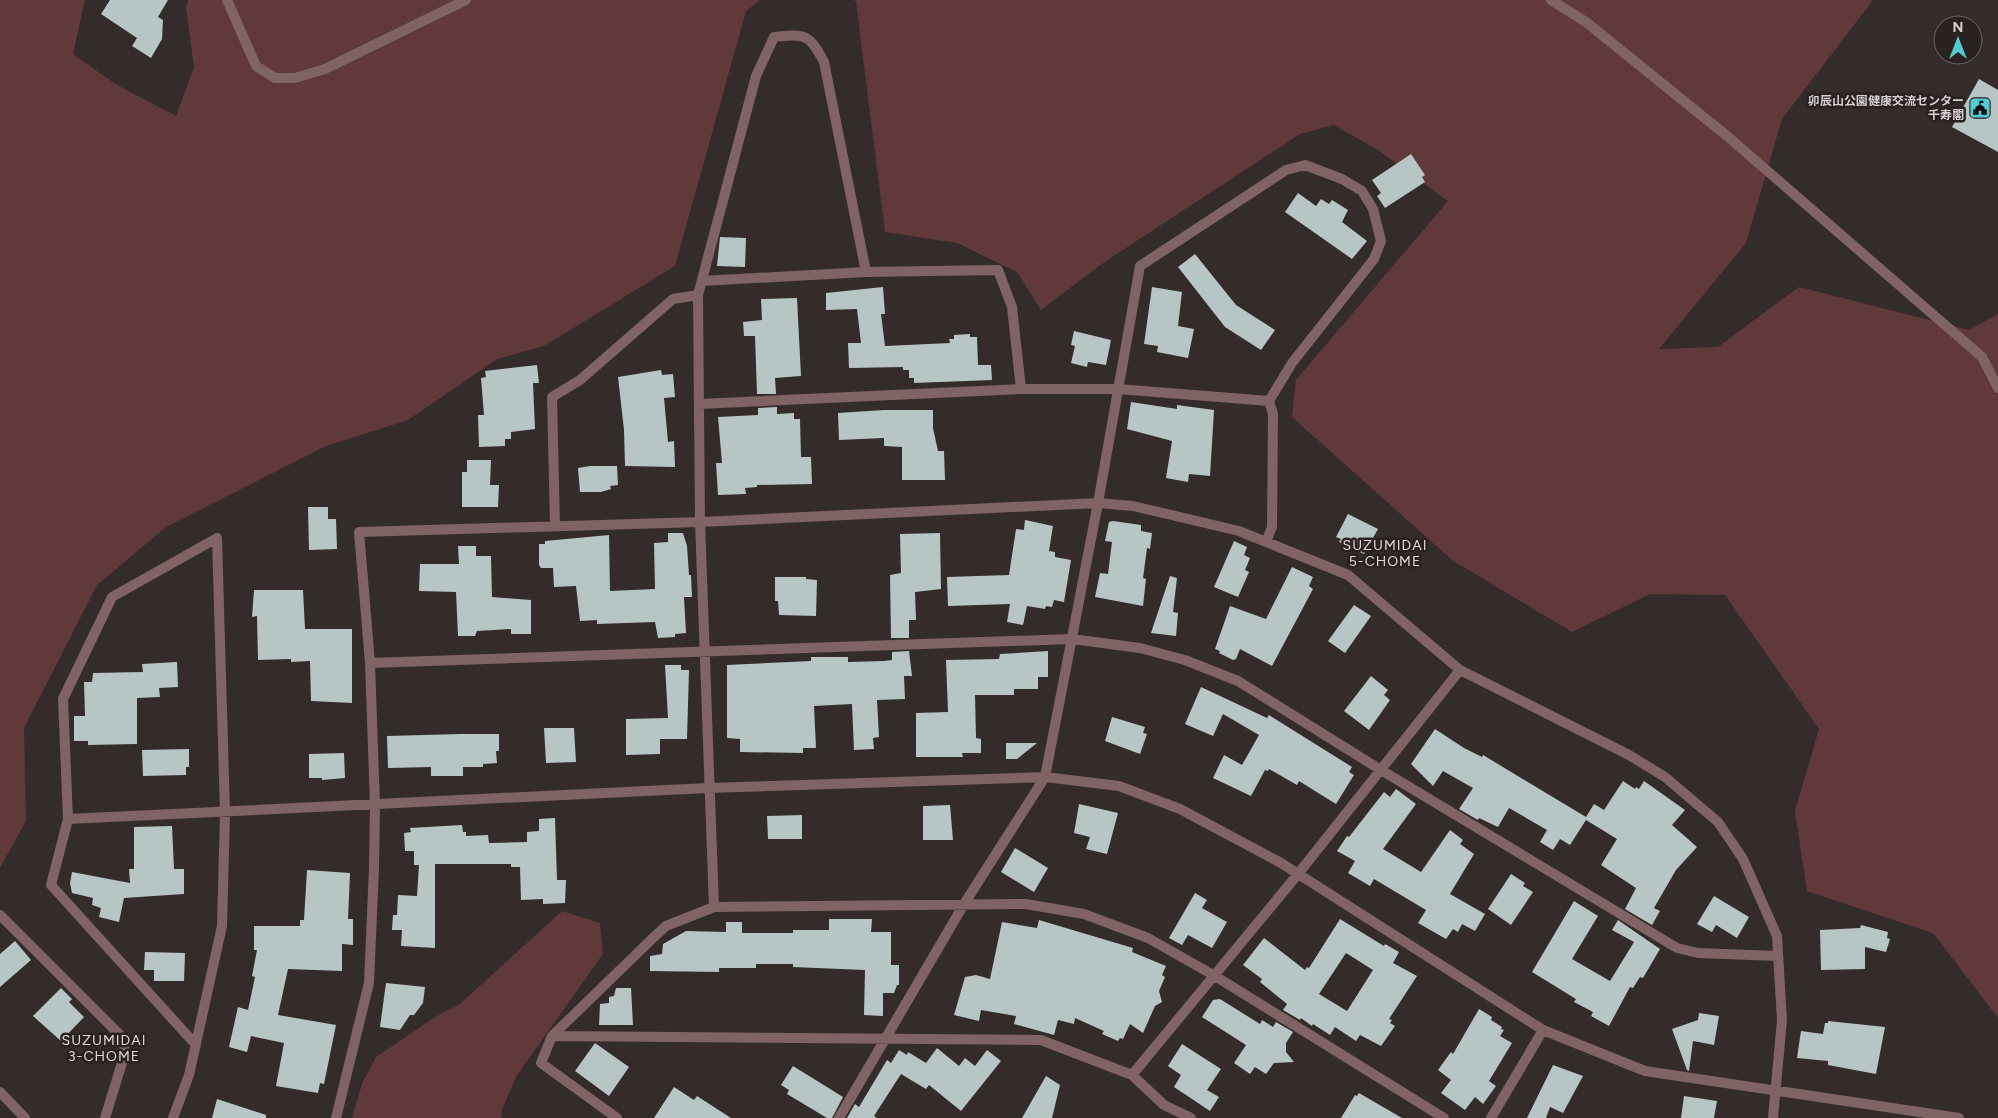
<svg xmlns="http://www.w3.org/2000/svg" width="1998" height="1118" viewBox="0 0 1998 1118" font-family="Figtree,'Noto Sans JP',sans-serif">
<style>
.green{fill:#62393b}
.building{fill:#b8c5c5;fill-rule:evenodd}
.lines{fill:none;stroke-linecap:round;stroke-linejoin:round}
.minor{stroke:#806364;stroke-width:10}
.tertiary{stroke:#806364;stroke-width:10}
.labels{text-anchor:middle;stroke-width:5;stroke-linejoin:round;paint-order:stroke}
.poi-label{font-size:12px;font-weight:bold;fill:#d6d0d0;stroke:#2a2121;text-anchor:end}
.neighbourhood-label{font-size:14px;letter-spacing:1px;fill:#e3d7d7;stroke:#2a2121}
</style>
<rect width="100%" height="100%" fill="#342b2b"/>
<!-- green -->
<path class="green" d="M 0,0 L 85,0 L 73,54 L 117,85 L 176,116 L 194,67 L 186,8 L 188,0 L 760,0 L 746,11 L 675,266 L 544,346 L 497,359 L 408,420 L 326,446 L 166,527 L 97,585 L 24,728 L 26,821 L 0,868 Z
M 853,0 L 1873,0 L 1782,119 L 1746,243 L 1659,349 L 1718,347 L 1799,287 L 1969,330 L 1998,314 L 1998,1018 L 1933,933 L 1807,891 L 1795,811 L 1819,729 L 1725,595 L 1650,594 L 1572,632 L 1452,560 L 1292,417 L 1296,380 L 1448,201 L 1378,150 L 1334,125 L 1300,134 L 1103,263 L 1041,310 L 1017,272 L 957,243 L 885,232 L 856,1 Z
M 562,911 L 600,923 L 603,954 L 517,1075 L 501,1112 L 502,1118 L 352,1118 L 362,1084 L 376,1057 L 435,1017 L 460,1004 Z"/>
<!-- building -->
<path class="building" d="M 110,0 L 168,0 L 158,17 L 163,20 L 162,39 L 151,58 L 132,46 L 137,38 L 101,14 Z
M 1979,79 L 1998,90 L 1998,152 L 1952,127 Z
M 1411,154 L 1425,175 L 1422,177 L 1425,182 L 1385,208 L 1377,196 L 1381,193 L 1372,180 Z
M 1298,193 L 1316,206 L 1321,199 L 1329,204 L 1332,200 L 1348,210 L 1342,222 L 1367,241 L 1352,259 L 1285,212 Z
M 720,237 L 746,238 L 745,267 L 717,266 Z
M 1195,254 L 1236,305 L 1275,330 L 1261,350 L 1225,327 L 1178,267 Z
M 883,287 L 885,314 L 881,314 L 885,346 L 950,343 L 949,339 L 954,339 L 954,335 L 970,334 L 970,337 L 977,337 L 978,365 L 991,365 L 992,380 L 914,383 L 914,378 L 909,378 L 909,370 L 903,370 L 903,367 L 849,368 L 848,343 L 861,343 L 857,309 L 826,310 L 826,293 Z
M 1152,287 L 1182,292 L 1178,326 L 1194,329 L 1188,358 L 1157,352 L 1158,346 L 1144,344 Z
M 797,298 L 801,376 L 775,378 L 776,394 L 757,394 L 755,336 L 744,336 L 743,322 L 762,320 L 761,299 Z
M 1074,331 L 1111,340 L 1106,365 L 1088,362 L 1087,367 L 1071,363 L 1075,346 L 1071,345 Z
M 537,365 L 539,383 L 533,383 L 535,429 L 511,432 L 511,439 L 505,439 L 505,446 L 479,447 L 478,415 L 484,415 L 481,378 L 486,377 L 485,371 Z
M 661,370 L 662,375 L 673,374 L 675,397 L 664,398 L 668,442 L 674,441 L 675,467 L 625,466 L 624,430 L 618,377 Z
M 1131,402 L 1177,409 L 1177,405 L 1214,410 L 1210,476 L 1189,474 L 1188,482 L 1166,478 L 1172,441 L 1127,429 Z
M 777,407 L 777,414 L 794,413 L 794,419 L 800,419 L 801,457 L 811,457 L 812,484 L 757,485 L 757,487 L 745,488 L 746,494 L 718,495 L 716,463 L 722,463 L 718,417 L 758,415 L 758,408 Z
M 884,410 L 933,410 L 933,428 L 938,451 L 944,451 L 945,480 L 902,480 L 902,447 L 884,446 L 884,438 L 839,440 L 838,413 Z
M 467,460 L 491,460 L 490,485 L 499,485 L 498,507 L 462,507 L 462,472 L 467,472 Z
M 590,466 L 617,466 L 618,485 L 610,486 L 611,489 L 601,492 L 580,492 L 578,468 Z
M 308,507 L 328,507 L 328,519 L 336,519 L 337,549 L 309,550 Z
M 1348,514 L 1378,529 L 1364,554 L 1339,542 L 1341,539 L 1336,537 Z
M 1025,520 L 1053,526 L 1049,551 L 1055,552 L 1055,557 L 1071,560 L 1064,602 L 1054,600 L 1052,607 L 1046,606 L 1045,609 L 1027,606 L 1023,625 L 1007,622 L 1010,604 L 948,606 L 947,577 L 1009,575 L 1016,529 L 1024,530 Z
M 1113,521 L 1141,525 L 1141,531 L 1152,533 L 1150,549 L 1147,548 L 1143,578 L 1146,579 L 1143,606 L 1095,597 L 1100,573 L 1108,574 L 1112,542 L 1105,541 L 1109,522 Z
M 668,533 L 683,533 L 687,546 L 689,575 L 691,575 L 692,597 L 684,597 L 686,633 L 675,634 L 675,637 L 658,638 L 655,622 L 597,624 L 597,620 L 580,621 L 576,586 L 554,587 L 553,568 L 541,568 L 539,565 L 539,544 L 545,544 L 545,541 L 609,535 L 610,591 L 655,589 L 654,543 L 668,542 Z
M 940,533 L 941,589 L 915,592 L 916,620 L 909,620 L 909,638 L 891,638 L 890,575 L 901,573 L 900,534 Z
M 1234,541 L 1247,547 L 1244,555 L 1250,558 L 1245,570 L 1249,572 L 1238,597 L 1214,587 Z
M 458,546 L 476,546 L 476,556 L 491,556 L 492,597 L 531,600 L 531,634 L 511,634 L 511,629 L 477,631 L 475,636 L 458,636 L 456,592 L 419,591 L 420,564 L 459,564 Z
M 1292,567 L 1313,577 L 1309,586 L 1313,589 L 1272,666 L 1240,649 L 1236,659 L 1233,660 L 1219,653 L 1220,651 L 1215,649 L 1230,606 L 1266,619 Z
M 1170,576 L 1177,578 L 1173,612 L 1178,613 L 1176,636 L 1151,633 Z
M 775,577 L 806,577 L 806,579 L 817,580 L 816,616 L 779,615 L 778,601 L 775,601 Z
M 254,590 L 303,590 L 305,629 L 352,629 L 352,703 L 311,701 L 310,661 L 291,662 L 291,659 L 258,660 L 257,616 L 252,617 Z
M 1354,605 L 1371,616 L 1345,653 L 1328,641 Z
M 909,651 L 912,676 L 904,676 L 905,699 L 877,700 L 879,737 L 873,738 L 874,749 L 854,750 L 852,704 L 814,706 L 816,748 L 803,748 L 803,753 L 740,752 L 740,739 L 727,738 L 727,665 L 811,661 L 811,657 L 848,657 L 848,662 L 884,661 L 892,660 L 892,652 Z
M 1048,651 L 1048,677 L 1038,677 L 1038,689 L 1014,689 L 1014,695 L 975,695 L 976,738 L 981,739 L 981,753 L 962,753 L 963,757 L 916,757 L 916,713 L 948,712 L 946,660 L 999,659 L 1000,654 Z
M 177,662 L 178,687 L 159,688 L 160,697 L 137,698 L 137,744 L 88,745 L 88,741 L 74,741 L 74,716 L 85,716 L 84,682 L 92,682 L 93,673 L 143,672 L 142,664 Z
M 665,665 L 681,665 L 681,670 L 689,670 L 687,739 L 660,739 L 660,754 L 626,755 L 626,719 L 668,718 Z
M 1371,676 L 1388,690 L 1384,695 L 1390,700 L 1369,730 L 1344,711 Z
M 1201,687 L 1267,718 L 1269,715 L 1352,767 L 1349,772 L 1354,775 L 1336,804 L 1299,781 L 1297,785 L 1269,769 L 1268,771 L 1265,770 L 1251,796 L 1213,778 L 1224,755 L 1242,765 L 1259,735 L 1223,714 L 1213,736 L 1185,724 Z
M 1112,717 L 1145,727 L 1143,733 L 1147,734 L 1140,754 L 1105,741 Z
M 544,728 L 574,728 L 576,762 L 546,763 Z
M 1435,729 L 1464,748 L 1482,757 L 1483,755 L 1586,817 L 1594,804 L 1604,810 L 1623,781 L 1635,789 L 1636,787 L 1639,789 L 1644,781 L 1685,810 L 1672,825 L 1697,847 L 1676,870 L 1654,908 L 1660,911 L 1652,925 L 1625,909 L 1636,888 L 1601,865 L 1617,839 L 1586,820 L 1570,845 L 1560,839 L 1553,850 L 1540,842 L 1547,830 L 1509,808 L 1498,827 L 1479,818 L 1478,820 L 1459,809 L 1473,788 L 1443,771 L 1433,786 L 1411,764 Z
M 461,734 L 499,734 L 499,751 L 496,751 L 497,763 L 483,764 L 483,767 L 463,767 L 463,776 L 431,776 L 431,767 L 388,768 L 387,736 Z
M 1006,743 L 1037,743 L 1017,759 L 1006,759 Z
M 189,749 L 189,767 L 186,767 L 186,775 L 143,776 L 142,750 Z
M 344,753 L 345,778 L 322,780 L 322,778 L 309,778 L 309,754 Z
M 1396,789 L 1416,804 L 1383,849 L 1421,872 L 1450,830 L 1463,840 L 1460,844 L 1474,854 L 1450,894 L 1485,914 L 1475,931 L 1462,924 L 1458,932 L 1453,929 L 1446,939 L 1418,923 L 1426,910 L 1374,879 L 1370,886 L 1348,873 L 1355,861 L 1337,851 L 1347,836 L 1349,837 L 1384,792 L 1390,797 Z
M 1079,804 L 1118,813 L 1107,854 L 1086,849 L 1090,837 L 1074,833 Z
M 950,805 L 953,840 L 923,840 L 923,806 Z
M 802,815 L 802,839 L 768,839 L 767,816 Z
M 555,818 L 557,880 L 566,880 L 565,903 L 543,904 L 543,899 L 521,900 L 520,867 L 511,867 L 511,864 L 435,864 L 435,948 L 401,946 L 402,930 L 392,930 L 393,915 L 397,915 L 398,895 L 417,896 L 419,865 L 414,865 L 414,851 L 405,851 L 404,833 L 411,832 L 410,828 L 462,825 L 463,832 L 466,832 L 466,836 L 488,835 L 489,843 L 527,842 L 527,832 L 539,831 L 539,819 Z
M 172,826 L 174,869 L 184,869 L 184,894 L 124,898 L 119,922 L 99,917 L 101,908 L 92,905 L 93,898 L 72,893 L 70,883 L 72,872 L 130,883 L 129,869 L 134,869 L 134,827 Z
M 1015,848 L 1048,868 L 1034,892 L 1001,872 Z
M 307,870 L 350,873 L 348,919 L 353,919 L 353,945 L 342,944 L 342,971 L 288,969 L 278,1015 L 336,1025 L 324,1084 L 320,1083 L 318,1093 L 276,1086 L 284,1043 L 251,1036 L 247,1052 L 229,1047 L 238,1007 L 248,1010 L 255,977 L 252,976 L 257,950 L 254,950 L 254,926 L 300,926 L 300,920 L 304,920 Z
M 1511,874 L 1525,883 L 1523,886 L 1533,892 L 1511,925 L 1488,909 Z
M 1195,893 L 1207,900 L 1202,908 L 1227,922 L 1212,948 L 1188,935 L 1182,945 L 1169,938 Z
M 1714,896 L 1749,917 L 1737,938 L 1716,925 L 1712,932 L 1697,924 Z
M 1574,901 L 1598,916 L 1572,959 L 1610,981 L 1634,942 L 1612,930 L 1618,920 L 1660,949 L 1643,978 L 1640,977 L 1633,988 L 1630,987 L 1609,1026 L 1591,1016 L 1593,1012 L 1574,1002 L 1576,999 L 1532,972 Z
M 829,919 L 872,919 L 871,932 L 891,932 L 891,965 L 899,965 L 899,985 L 897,985 L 894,993 L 883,993 L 883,1016 L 864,1015 L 865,970 L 793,967 L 793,964 L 756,964 L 756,968 L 719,968 L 719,972 L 650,971 L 650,956 L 662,954 L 663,944 L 686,931 L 726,932 L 726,922 L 742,922 L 742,933 L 793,933 L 793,930 L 829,930 Z
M 1340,919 L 1384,946 L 1385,944 L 1399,952 L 1393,963 L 1417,976 L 1389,1019 L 1392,1020 L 1390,1023 L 1395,1026 L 1381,1046 L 1360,1035 L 1356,1041 L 1335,1027 L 1330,1035 L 1313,1024 L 1312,1026 L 1301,1018 L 1300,1020 L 1283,1010 L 1287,1004 L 1260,982 L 1262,979 L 1243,965 L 1264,938 L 1305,970 L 1307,967 L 1309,968 ZM 1346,953 L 1373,970 L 1347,1011 L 1319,994 Z
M 1039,920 L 1133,948 L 1132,952 L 1166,966 L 1162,975 L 1165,977 L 1159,991 L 1162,1002 L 1155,1006 L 1143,1033 L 1130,1024 L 1123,1039 L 1120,1038 L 1118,1041 L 1102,1034 L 1104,1031 L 1075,1018 L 1074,1024 L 1058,1020 L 1054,1035 L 1014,1024 L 1016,1016 L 981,1010 L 979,1021 L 954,1015 L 965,977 L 976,975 L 990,979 L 1002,922 L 1037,928 Z
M 1861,925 L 1888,932 L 1887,938 L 1890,939 L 1886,952 L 1865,947 L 1865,969 L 1821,970 L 1820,930 L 1860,928 Z
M 15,941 L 31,960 L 0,987 L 0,954 Z
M 145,952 L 185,953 L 184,981 L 154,981 L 154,970 L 144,970 Z
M 386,983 L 425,987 L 423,1003 L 414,1015 L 410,1015 L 400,1030 L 380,1027 Z
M 61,988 L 72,999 L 69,1002 L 84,1017 L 61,1041 L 33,1016 Z
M 616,988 L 631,988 L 633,1025 L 599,1025 L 600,1004 L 609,1003 L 609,997 L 614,996 Z
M 1220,999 L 1260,1024 L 1262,1020 L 1273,1027 L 1276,1022 L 1293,1032 L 1286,1043 L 1286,1052 L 1294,1062 L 1274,1063 L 1266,1074 L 1255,1067 L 1250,1074 L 1234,1063 L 1246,1045 L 1202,1017 L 1213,1000 Z
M 1479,1009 L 1492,1017 L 1491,1020 L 1502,1027 L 1501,1029 L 1504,1030 L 1500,1036 L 1512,1043 L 1489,1081 L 1496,1086 L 1483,1104 L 1475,1097 L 1465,1110 L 1441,1093 L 1451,1080 L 1438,1070 L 1451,1052 L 1453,1054 Z
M 1699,1013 L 1719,1016 L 1714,1045 L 1693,1041 L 1689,1071 L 1687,1070 L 1672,1029 L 1698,1020 Z
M 1828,1021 L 1885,1027 L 1876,1074 L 1828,1065 L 1828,1061 L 1797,1058 L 1801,1031 L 1823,1034 L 1825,1023 L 1828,1023 Z
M 595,1043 L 629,1067 L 609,1096 L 575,1071 Z
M 1182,1044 L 1221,1069 L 1207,1090 L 1219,1097 L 1210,1111 L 1174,1087 L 1181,1075 L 1168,1066 Z
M 937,1048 L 959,1066 L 965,1058 L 975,1066 L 987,1050 L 1001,1061 L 961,1111 L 929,1085 L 926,1089 L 901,1074 L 874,1116 L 877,1118 L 847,1118 L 855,1104 L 859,1107 L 887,1060 L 891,1063 L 899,1050 L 907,1055 L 908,1052 L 926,1063 Z
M 1553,1065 L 1583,1076 L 1563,1113 L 1550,1107 L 1546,1118 L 1527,1118 Z
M 793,1066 L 843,1097 L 832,1118 L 827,1118 L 787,1094 L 789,1090 L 781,1085 Z
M 1046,1076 L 1060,1085 L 1052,1118 L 1022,1118 Z
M 674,1087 L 694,1100 L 697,1096 L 731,1118 L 654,1118 Z
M 1359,1093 L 1402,1118 L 1341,1118 L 1355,1095 L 1357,1096 Z
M 1684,1096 L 1717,1101 L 1714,1118 L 1681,1118 Z
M 217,1099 L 266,1115 L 266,1118 L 212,1118 Z"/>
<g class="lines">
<!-- minor -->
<path class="minor" d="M 702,281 L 866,272 L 998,270 L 1012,307 L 1021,389
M 699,404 L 1021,389 L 1118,389 L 1269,401
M 555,526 L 552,397 L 580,380 L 673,299 L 698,295
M 370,663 L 1072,639 L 1140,648 L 1185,660 L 1238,681 L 1381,770 L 1677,948 L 1698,953 L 1778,956
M 68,819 L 708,788 L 1045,777 L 1119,786 L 1180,809 L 1281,863 L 1543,1030 L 1645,1071 L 1959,1118
M 714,907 L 700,522 L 698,295 L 756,76 L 774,37 C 805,34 809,33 824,62 L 866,272
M 0,915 L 123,1038 L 125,1053 L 105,1118
M 552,1036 L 1041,1040 L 1132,1075 L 1164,1105 L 1191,1118
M 1132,1075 L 1298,874 L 1460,670
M 0,1092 L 25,1118
M 173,1118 L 189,1075 L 222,926 L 225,813 L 217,538 L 112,597 L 63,699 L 68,819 L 51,885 L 196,1045
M 336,1118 L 369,983 L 374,868 L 375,805 L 370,663 L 359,532 L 700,522 L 1098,503 L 1133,506 L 1239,531 L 1348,575 L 1460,670 L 1629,755 L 1665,777 L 1718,822 L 1743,859 L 1777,936 L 1782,1020 L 1773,1118
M 617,1118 L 541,1063 L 552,1036 L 654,937 L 666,926 L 714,907 L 1026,904 L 1084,914 L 1148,938 L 1215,976 L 1444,1118
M 839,1118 L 964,904 L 1045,777 L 1098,503 L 1140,266 L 1286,170 L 1305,165 L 1342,179 L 1362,191 L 1373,209 L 1381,241 L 1374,259 L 1292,363 L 1269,401 L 1273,414 L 1272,527 L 1266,542
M 1491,1118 L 1543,1030"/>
<!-- tertiary -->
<path class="tertiary" d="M 227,0 L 256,66 L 275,78 L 295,78 L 325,69 L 466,0
M 1551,0 L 1586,22 L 1727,136 L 1982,357 L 1998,388"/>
</g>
<!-- icons -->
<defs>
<g id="civic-square" transform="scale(1.125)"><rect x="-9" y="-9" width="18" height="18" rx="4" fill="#52ccd0" stroke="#2a2121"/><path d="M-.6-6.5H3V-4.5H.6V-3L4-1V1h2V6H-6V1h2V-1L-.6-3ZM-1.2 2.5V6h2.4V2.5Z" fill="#111"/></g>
</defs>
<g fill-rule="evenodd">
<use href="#civic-square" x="1980" y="108"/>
</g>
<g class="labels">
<!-- poi labels -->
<g class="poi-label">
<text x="1964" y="105">卯辰山公園健康交流センター<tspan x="1964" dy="14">千寿閣</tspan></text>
</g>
<!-- neighbourhood labels -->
<g class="neighbourhood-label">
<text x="1385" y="550">SUZUMIDAI<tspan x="1385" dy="16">5-CHOME</tspan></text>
<text x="104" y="1045">SUZUMIDAI<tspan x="104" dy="16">3-CHOME</tspan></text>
</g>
</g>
<!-- north arrow -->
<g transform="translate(1958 40)"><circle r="24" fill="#2a2121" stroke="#6f6767"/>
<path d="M0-4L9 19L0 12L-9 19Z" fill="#52ccd0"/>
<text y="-8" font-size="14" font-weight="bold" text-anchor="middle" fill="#d6d0d0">N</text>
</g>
</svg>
